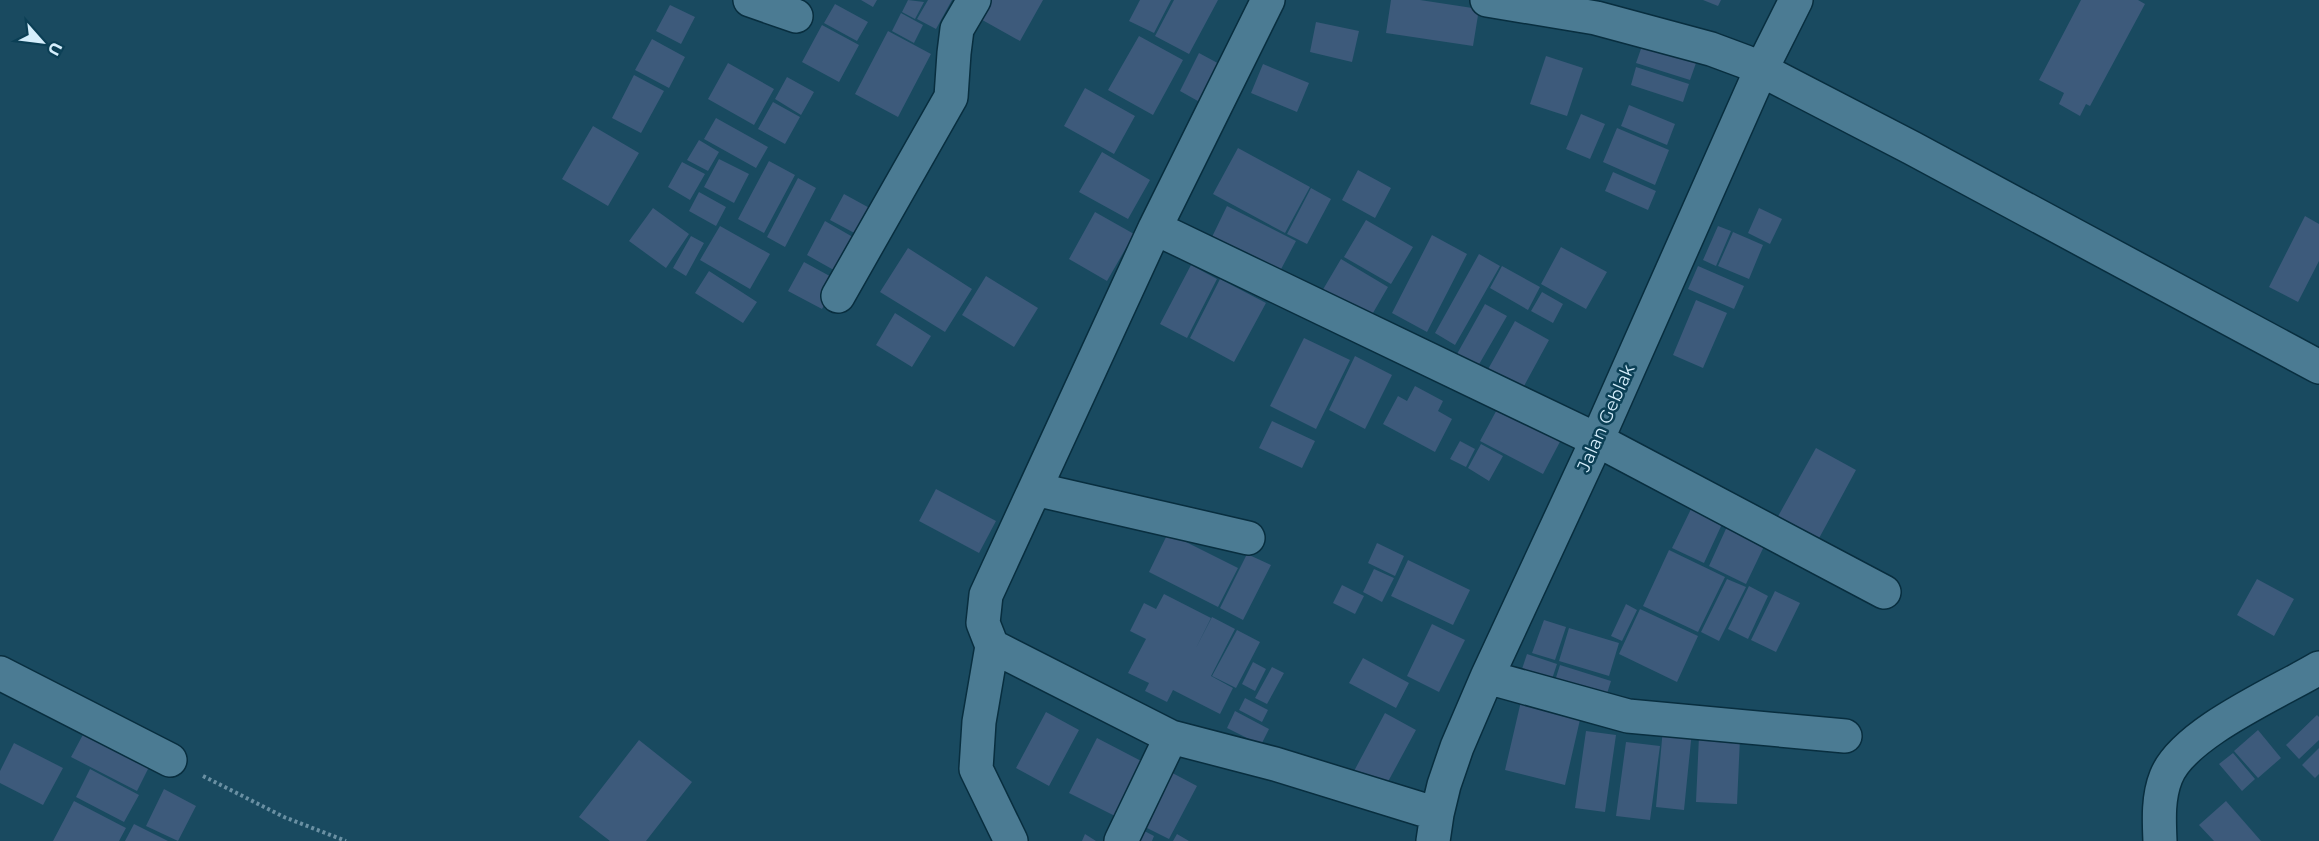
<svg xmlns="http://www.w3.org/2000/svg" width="2319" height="841" viewBox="0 0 2319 841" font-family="Montserrat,sans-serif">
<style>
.building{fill:#3d5a7b}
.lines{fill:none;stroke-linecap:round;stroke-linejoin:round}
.minor-casing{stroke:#082e3f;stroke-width:36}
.path{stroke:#6a90a3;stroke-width:4;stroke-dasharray:3 3;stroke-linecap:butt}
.minor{stroke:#4b7b93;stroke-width:33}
.labels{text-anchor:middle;stroke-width:5;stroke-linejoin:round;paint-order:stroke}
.street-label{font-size:18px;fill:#d5eefc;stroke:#0b3f55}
</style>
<rect width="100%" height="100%" fill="#194a60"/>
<!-- building -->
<path class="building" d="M 861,0 L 877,0 L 873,7 Z
M 908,0 L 924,2 L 915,19 L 902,12 Z
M 928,0 L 952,0 L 936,29 L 917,19 Z
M 987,0 L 1043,0 L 1020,41 L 977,17 Z
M 1140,0 L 1171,0 L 1154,33 L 1129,21 Z
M 1174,0 L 1218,0 L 1189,54 L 1155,36 Z
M 1391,0 L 1420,0 L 1479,9 L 1473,46 L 1386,33 Z
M 1703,0 L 1721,0 L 1718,6 Z
M 2081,0 L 2138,0 L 2145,4 L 2090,106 L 2086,104 L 2080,116 L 2059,104 L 2064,93 L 2039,80 Z
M 835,4 L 868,22 L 857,41 L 824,23 Z
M 670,5 L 695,17 L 681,44 L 656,31 Z
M 901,13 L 923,25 L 914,43 L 892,31 Z
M 1316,22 L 1359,31 L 1352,62 L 1310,52 Z
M 822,25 L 859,45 L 839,82 L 802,62 Z
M 888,31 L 931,54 L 898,117 L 855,94 Z
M 1139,36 L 1183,60 L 1153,115 L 1108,90 Z
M 652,39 L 685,57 L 669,88 L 635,70 Z
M 1642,46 L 1696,63 L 1690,80 L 1636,63 Z
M 1199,53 L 1225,67 L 1205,105 L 1180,91 Z
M 1546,56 L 1583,68 L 1567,116 L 1530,104 Z
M 728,63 L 774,89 L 754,125 L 708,99 Z
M 1263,64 L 1309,83 L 1297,112 L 1251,93 Z
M 1636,67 L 1689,84 L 1683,102 L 1631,85 Z
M 634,75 L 664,91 L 641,133 L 612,118 Z
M 787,77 L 814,92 L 801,115 L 775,99 Z
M 1085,88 L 1135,116 L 1114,154 L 1064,126 Z
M 773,102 L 800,117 L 785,144 L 758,129 Z
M 1629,105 L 1675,124 L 1667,145 L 1621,126 Z
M 1581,114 L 1605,124 L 1590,159 L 1566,149 Z
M 716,118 L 768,147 L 756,168 L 704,139 Z
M 593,126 L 639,153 L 608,206 L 562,179 Z
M 1617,128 L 1669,150 L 1655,185 L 1603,162 Z
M 699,140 L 719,152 L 708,171 L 687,160 Z
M 1238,148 L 1310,187 L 1285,233 L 1213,194 Z
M 1102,152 L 1150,180 L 1128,219 L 1079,192 Z
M 719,159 L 749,174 L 734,203 L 704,187 Z
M 769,161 L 795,175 L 764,233 L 738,219 Z
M 682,162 L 705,174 L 690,200 L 668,187 Z
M 1358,170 L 1391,188 L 1375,218 L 1342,200 Z
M 1613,172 L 1656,191 L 1648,210 L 1605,191 Z
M 798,178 L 816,188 L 785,247 L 767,237 Z
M 1311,188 L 1331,199 L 1307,244 L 1287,234 Z
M 699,192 L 726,207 L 716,226 L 689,211 Z
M 844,194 L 875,211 L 860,236 L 830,220 Z
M 1227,206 L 1296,241 L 1279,273 L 1212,237 Z
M 653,208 L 689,234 L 666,268 L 629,241 Z
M 1759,208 L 1782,219 L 1770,244 L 1748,233 Z
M 1095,212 L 1134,234 L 1107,281 L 1069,259 Z
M 2305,216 L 2319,224 L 2319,261 L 2298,302 L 2269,287 Z
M 1366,220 L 1413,247 L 1391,284 L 1344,257 Z
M 825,221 L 858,240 L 839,273 L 807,255 Z
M 720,226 L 770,254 L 750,289 L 700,260 Z
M 1718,226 L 1731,231 L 1716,266 L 1703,260 Z
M 1733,232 L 1763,245 L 1749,279 L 1718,266 Z
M 1432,235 L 1467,254 L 1427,332 L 1392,313 Z
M 691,236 L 704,243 L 686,276 L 673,268 Z
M 1561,247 L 1607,272 L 1586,309 L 1541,284 Z
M 908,248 L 972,289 L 945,332 L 880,292 Z
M 1479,254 L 1500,266 L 1455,345 L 1435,333 Z
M 1341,259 L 1388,287 L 1366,325 L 1318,298 Z
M 804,262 L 837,280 L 822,309 L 788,291 Z
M 1191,265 L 1217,279 L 1187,338 L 1160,324 Z
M 1502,266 L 1540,287 L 1528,310 L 1490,288 Z
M 1698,266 L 1744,286 L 1734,309 L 1688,289 Z
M 709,271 L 757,302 L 743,323 L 695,293 Z
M 986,276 L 1038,308 L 1014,347 L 962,315 Z
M 1220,279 L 1266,303 L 1234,362 L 1190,338 Z
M 1542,292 L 1563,304 L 1553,323 L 1531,311 Z
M 1696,300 L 1727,313 L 1703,368 L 1673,355 Z
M 1485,304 L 1507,316 L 1474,373 L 1453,361 Z
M 895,313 L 931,336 L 912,367 L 876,345 Z
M 1515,321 L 1549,340 L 1517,399 L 1482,380 Z
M 1304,338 L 1350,360 L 1316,429 L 1270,406 Z
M 1355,356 L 1392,375 L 1365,429 L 1329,410 Z
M 1415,386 L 1443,401 L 1438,411 L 1452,419 L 1435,452 L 1383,424 L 1398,396 L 1407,401 Z
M 1501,402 L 1563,436 L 1543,474 L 1480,441 Z
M 1272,421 L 1315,441 L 1302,468 L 1259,448 Z
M 1460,441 L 1475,449 L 1466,467 L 1450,459 Z
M 1481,444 L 1503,456 L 1489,481 L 1468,468 Z
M 1816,448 L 1856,470 L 1817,542 L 1776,520 Z
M 936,489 L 996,521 L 979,553 L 919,521 Z
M 1692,507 L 1723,522 L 1704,563 L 1672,548 Z
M 1730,520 L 1768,538 L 1746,584 L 1709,566 Z
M 1168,533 L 1238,568 L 1218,607 L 1149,572 Z
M 1377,543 L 1404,556 L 1395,576 L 1368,563 Z
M 1669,550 L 1725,577 L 1698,632 L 1643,606 Z
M 1247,554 L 1271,565 L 1243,620 L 1220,608 Z
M 1408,560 L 1470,590 L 1453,625 L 1391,596 Z
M 1374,569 L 1394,578 L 1382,602 L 1363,592 Z
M 1727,579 L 1746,587 L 1719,641 L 1701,632 Z
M 2257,579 L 2294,599 L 2274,636 L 2237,615 Z
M 1342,585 L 1364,596 L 1355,614 L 1333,603 Z
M 1749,586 L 1768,596 L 1748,639 L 1728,629 Z
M 1775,591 L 1800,603 L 1776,652 L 1751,640 Z
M 1164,594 L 1211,618 L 1196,648 L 1212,617 L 1235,629 L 1211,676 L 1233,688 L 1220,714 L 1173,690 L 1167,702 L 1145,691 L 1149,683 L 1128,673 L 1146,639 L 1130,631 L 1144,603 L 1156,609 Z
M 1626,604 L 1637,610 L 1622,641 L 1611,636 Z
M 1640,609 L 1698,636 L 1677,682 L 1619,654 Z
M 1544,620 L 1566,627 L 1555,660 L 1532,653 Z
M 1432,624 L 1465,640 L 1439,692 L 1407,676 Z
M 1569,628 L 1619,643 L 1609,676 L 1559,661 Z
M 1237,630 L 1260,642 L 1236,688 L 1212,676 Z
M 1527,654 L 1557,664 L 1548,691 L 1518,681 Z
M 1363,658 L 1409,683 L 1396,708 L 1349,683 Z
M 1253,662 L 1266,669 L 1255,691 L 1242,684 Z
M 1560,665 L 1611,681 L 1603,706 L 1552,690 Z
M 1272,667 L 1284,673 L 1267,704 L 1255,698 Z
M 1522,697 L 1582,711 L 1565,785 L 1505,770 Z
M 1245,698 L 1268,710 L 1262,722 L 1239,710 Z
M 1235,711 L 1269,729 L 1261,745 L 1227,728 Z
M 1046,712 L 1079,730 L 1049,786 L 1016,768 Z
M 1385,713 L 1416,730 L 1384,789 L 1353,773 Z
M 2317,715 L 2319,717 L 2319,740 L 2299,759 L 2286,745 Z
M 1663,728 L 1692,731 L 1684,810 L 1656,807 Z
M 86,729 L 151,763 L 137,791 L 71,757 Z
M 2258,730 L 2281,758 L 2258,778 L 2234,751 Z
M 1586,731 L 1616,735 L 1605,812 L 1575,808 Z
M 1699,736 L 1740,738 L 1737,804 L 1696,802 Z
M 1097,738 L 1145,763 L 1117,817 L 1069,793 Z
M 639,740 L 692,782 L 646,841 L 610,841 L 579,817 Z
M 1626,742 L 1660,746 L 1650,820 L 1616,816 Z
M 14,743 L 63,768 L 43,805 L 0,783 L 0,771 Z
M 2319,748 L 2319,774 L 2315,778 L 2302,765 Z
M 2233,753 L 2255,779 L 2242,791 L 2219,764 Z
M 1163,768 L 1197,786 L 1169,839 L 1135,822 Z
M 90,769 L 139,795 L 124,822 L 76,797 Z
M 164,789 L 196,806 L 178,841 L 146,826 Z
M 74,801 L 126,828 L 119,841 L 53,841 Z
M 2226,801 L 2261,841 L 2214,841 L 2199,825 Z
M 134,824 L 168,841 L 125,841 Z
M 1133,825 L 1154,836 L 1152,841 L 1125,841 Z
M 1085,834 L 1096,841 L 1082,841 Z
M 1177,834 L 1189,841 L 1173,841 Z"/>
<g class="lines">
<!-- minor casing -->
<g class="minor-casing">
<path id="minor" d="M 750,0 L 796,16
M 1268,0 L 1155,228 L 986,595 L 983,623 L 992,646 L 1171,737 L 1275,764 L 1437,814
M 1487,0 L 1596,18 L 1711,49 L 1746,62 L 1912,148 L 2319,367
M 1155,228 L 1597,440 L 1884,592
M 838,296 L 951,97 L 954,53 L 957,29 L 974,0
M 1035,489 L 1248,538
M 992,646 L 979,722 L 976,769 L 1011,841
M 0,673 L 170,760
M 1487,677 L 1628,716 L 1845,736
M 1121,841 L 1171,737
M 1433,841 L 1437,814 L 1444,785 L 1457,747 L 1487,677 L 1597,440 L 1761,70 L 1796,0
M 2160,841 C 2159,819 2158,797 2166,777 C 2183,733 2279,692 2319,668"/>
</g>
<!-- path -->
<path class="path" d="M 203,776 L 284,817 L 346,841"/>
<!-- minor -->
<use href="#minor" class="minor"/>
</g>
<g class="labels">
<!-- street labels -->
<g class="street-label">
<text transform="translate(1606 418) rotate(-66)" y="6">Jalan Geblak</text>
</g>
</g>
<!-- north arrow -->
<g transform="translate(42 42) rotate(118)" stroke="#0b3f55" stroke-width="4.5" paint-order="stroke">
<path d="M0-4.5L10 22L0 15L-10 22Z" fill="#d5eefc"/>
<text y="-9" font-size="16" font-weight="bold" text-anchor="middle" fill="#d5eefc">U</text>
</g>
</svg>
